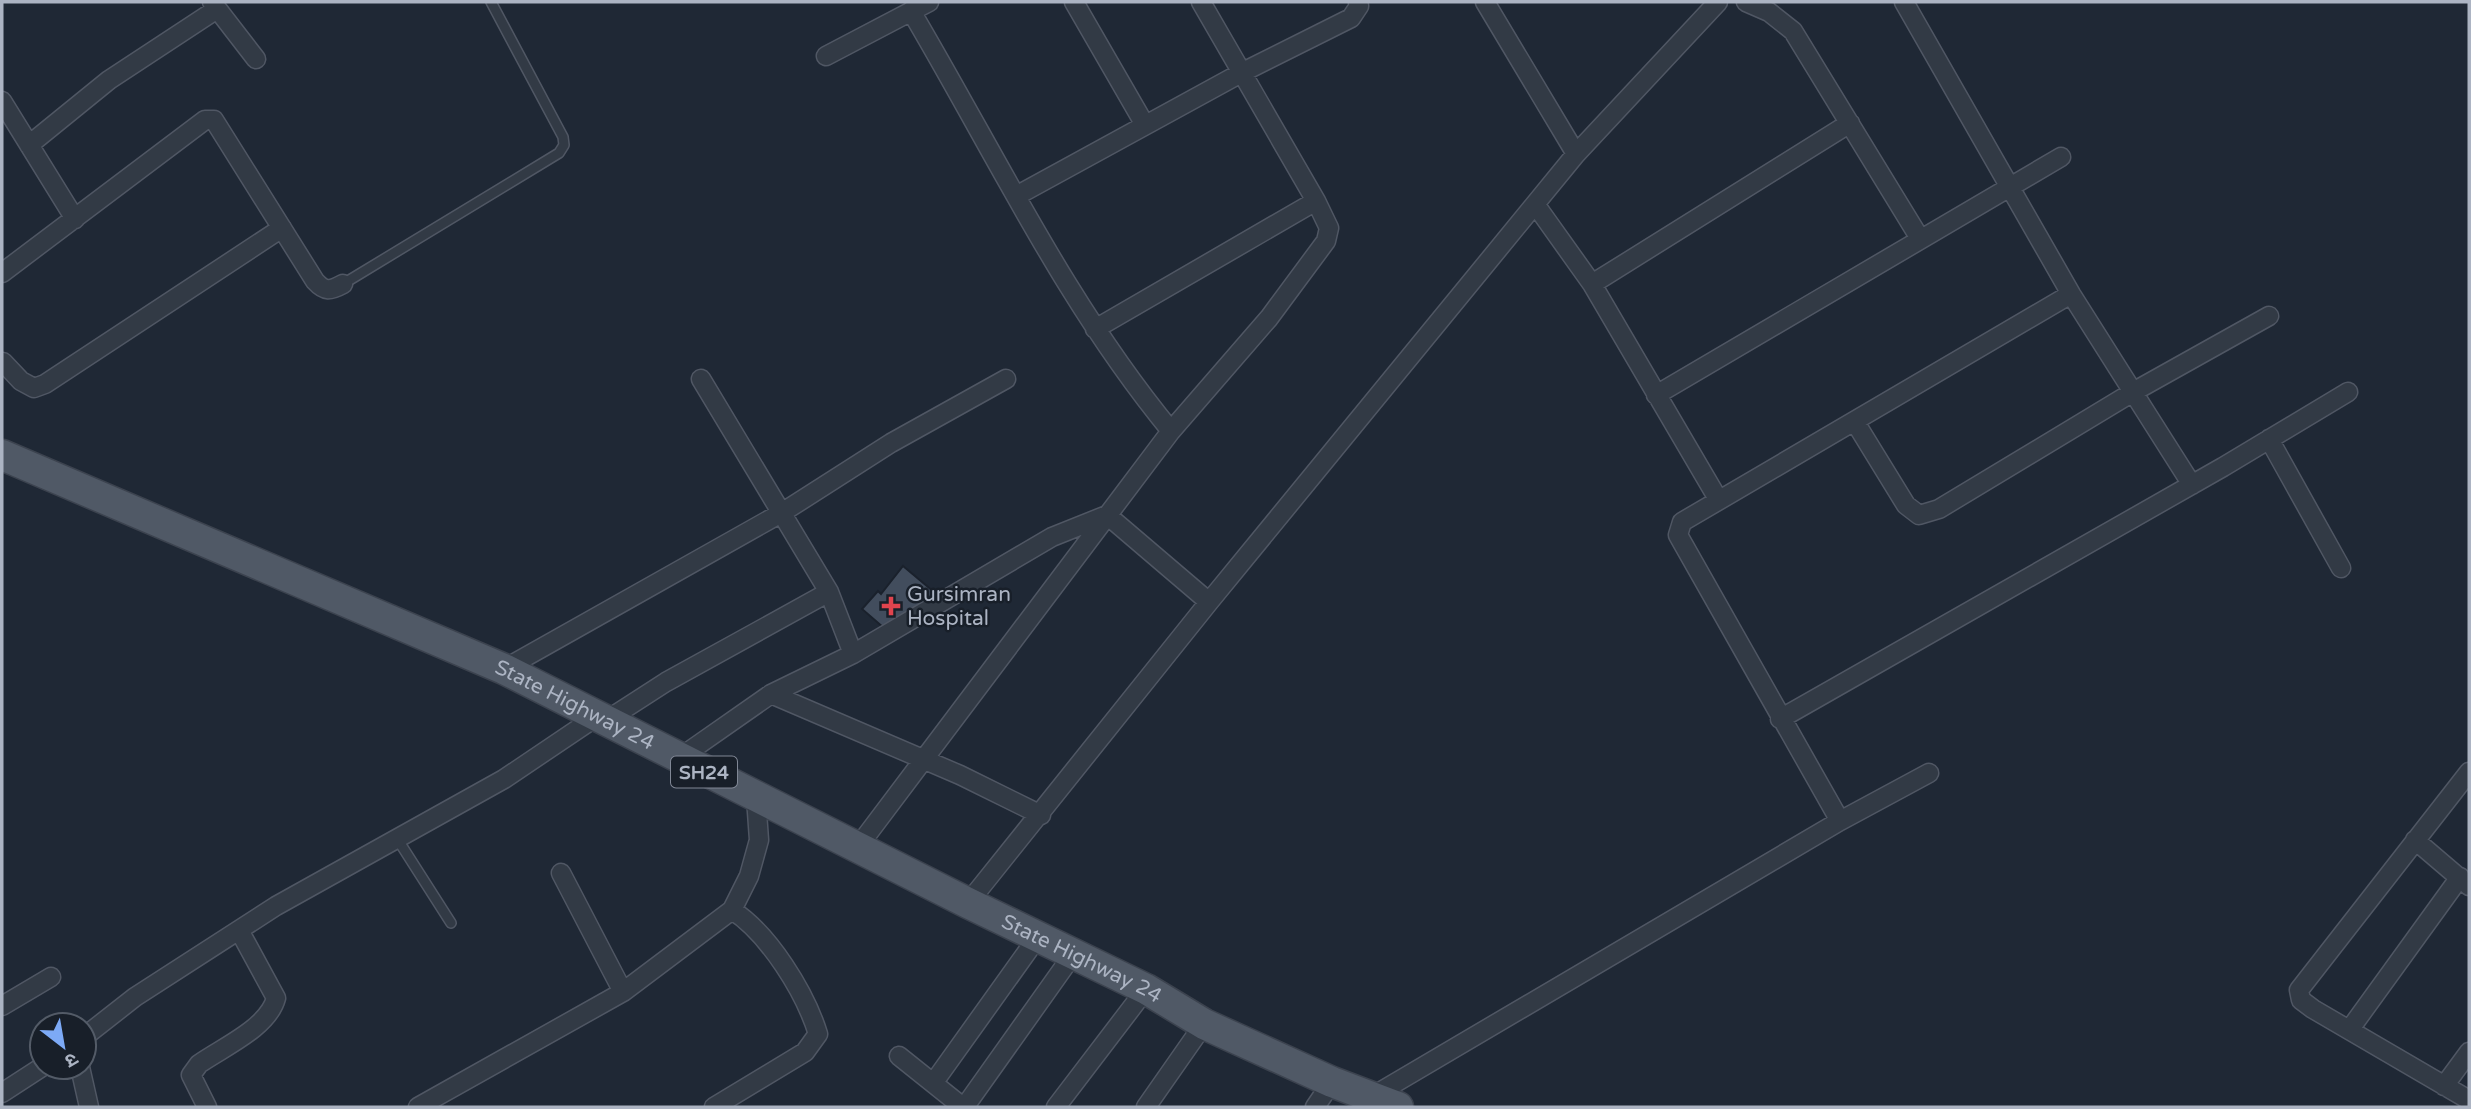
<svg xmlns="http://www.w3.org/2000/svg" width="2471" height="1109" viewBox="0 0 2471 1109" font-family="'Varela Round','Noto Sans Devanagari',sans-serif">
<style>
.building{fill:#424d5d;stroke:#1a212c;stroke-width:2}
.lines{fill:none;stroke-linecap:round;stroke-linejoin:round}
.lane-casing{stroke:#505764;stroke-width:12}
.street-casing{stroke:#505764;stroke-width:21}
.primary-casing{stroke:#3c434f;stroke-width:33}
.lane{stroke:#323a45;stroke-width:9}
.street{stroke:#323a45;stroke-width:18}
.primary{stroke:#505966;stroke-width:30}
.health-dot{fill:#e0444e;stroke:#181f29;stroke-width:2.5}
.labels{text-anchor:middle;stroke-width:5;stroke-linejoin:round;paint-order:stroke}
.shield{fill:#181f29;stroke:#808795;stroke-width:2}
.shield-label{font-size:19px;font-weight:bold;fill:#acb4c3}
.poi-label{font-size:21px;fill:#acb4c3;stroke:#181f29;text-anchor:start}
.street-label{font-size:21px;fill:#acb4c3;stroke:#181f29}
</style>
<rect width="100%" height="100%" fill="#1f2835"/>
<!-- building -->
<path class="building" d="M 903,566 L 934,592 L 919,610 L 884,628 L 862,609 L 878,591 L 881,594 Z"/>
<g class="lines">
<!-- lane casing -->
<g class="lane-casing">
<path id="lane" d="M 343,284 L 559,153 L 564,145 L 563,137 L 491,2
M 398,840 L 451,923"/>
</g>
<!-- street casing -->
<g class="street-casing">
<path id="street" d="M 212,2 L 256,59
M 1074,2 L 1145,125
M 1485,2 L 1576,154
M 1746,2 L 1769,12 L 1793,31 L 1919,237
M 911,11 C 995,153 1066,304 1171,431
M 826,56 L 929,2
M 2,101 L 75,219
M 29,145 L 109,80 L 217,9
M 1016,196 L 1241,73 L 1351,18 L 1359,6 L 1358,2
M 1535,204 L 1592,284 L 1718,499
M 2,273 L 205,120 L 214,120 L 315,281 C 325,292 330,291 343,284
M 1592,284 L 1850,123
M 1095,329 L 1316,201
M 3,362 L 21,381 L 34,388 L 45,384 L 282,228
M 701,379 L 829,592 L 853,654
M 1656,395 L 2061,157
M 1855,422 L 1906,505 L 1919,515 L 1939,509 L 2133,392 L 2071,294
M 2269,439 L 2341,568
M 2192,485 L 2133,392 L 2269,316
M 504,669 L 783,512 L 891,443 L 1006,379
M 771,694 L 960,775 L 1041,815
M 1780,719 L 2223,467 L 2348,392
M 604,722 L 666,682 L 829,592
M 678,759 L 771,694 L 853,654 L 1052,537 L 1107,515 L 1209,602
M 2469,772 L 2299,990 L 2301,1000 L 2313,1009 L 2469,1100
M 1840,821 L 1678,535 L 1682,522 L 2071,294 L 1904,2
M 2415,840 L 2469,886
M 857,848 L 1171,431 L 1269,318 L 1326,241 L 1329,228 L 1316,201 L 1201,2
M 561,873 L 623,992
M 968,903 L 1209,602 L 1576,154 L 1718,2
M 2,1006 L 51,977
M 2350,1029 L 2460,877
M 84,1037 L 135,997 L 276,906 L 504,779 L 596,717
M 899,1056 L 959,1104 L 966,1105 L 1074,953
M 80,1067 L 89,1107
M 934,1082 L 1037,938
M 2444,1086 L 2469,1052
M 2,1093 L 42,1067
M 1373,1096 L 1840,821 L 1929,773
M 207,1107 L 191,1075 L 199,1064 C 223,1047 268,1028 276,998 L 239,930
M 418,1107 L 623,992 L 732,910 L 749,876 L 759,840 L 756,798
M 714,1107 L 805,1052 L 818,1034 C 805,992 769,934 732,910
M 1056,1107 L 1146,989
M 1146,1107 L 1204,1024
M 1315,1107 L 1332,1082"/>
</g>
<!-- primary casing -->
<g class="primary-casing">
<g id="primary">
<path id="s1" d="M 2,455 L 504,669 L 968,903 L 1146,989 L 1204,1024 L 1332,1082 L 1398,1107"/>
</g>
</g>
<!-- lane -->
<use href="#lane" class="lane"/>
<!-- street -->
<use href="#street" class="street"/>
<!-- primary -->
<use href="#primary" class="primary"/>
</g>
<!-- markers -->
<path class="health-dot" d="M887.5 595.5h7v7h7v7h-7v7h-7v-7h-7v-7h7z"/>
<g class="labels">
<!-- shield labels -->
<rect class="shield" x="671" y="756.5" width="66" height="31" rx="5"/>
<g class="shield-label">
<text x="704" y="779">SH24</text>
</g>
<!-- poi labels -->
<g class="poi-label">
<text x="907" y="601">Gursimran<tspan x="907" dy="24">Hospital</tspan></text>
</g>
<!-- street labels -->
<g class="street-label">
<text dy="7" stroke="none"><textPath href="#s1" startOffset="625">State Highway 24</textPath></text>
<text dy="7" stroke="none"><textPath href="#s1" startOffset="1192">State Highway 24</textPath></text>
</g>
</g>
<!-- border -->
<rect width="2471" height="1109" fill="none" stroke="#acb4c3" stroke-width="7"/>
<!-- north arrow -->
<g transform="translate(63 1046) rotate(149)"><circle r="33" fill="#181f29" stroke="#535b67" stroke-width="2"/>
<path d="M0-5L12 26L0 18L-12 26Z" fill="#7daaf6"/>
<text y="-10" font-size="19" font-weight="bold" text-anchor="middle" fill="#acb4c3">उ</text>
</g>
</svg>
